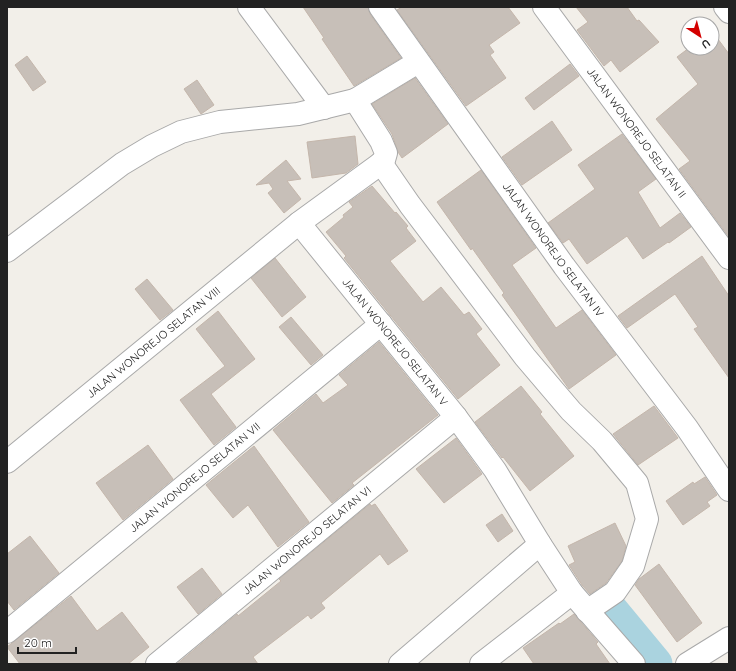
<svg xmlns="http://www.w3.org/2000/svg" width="736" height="671" viewBox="0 0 736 671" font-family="Quicksand,sans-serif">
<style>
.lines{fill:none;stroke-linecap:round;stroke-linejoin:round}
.river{stroke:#aad3df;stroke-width:35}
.building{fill:#c7bfb8;stroke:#c4b6ab}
.minor-casing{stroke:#a9a9a9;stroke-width:24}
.minor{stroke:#fff;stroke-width:22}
.labels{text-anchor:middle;stroke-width:4;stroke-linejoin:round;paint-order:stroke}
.street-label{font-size:11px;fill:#222;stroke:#fff}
</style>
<rect width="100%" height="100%" fill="#f2efe9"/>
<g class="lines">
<!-- river -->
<path class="river" d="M 607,606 L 655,664"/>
</g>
<!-- building -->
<path class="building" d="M 303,7 L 368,7 L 370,14 L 401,58 L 354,86 L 322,39 L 324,38 Z
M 402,7 L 508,7 L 520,23 L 489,45 L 494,52 L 490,55 L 506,78 L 466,106 L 397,10 Z
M 576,7 L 627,7 L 637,21 L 639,20 L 659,42 L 620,72 L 611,60 L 604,66 L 577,30 L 588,22 Z
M 712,31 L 729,54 L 729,237 L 679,169 L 690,161 L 656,119 L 698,84 L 677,57 L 689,48 L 712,48 Z
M 27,56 L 46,82 L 33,91 L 15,65 Z
M 570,64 L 579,76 L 534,110 L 525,98 Z
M 415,78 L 448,124 L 402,158 L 398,152 L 392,134 L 372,104 Z
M 197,80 L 214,105 L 201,114 L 184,89 Z
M 552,121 L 572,150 L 522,185 L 502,157 Z
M 622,134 L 656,179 L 638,192 L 660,228 L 680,213 L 691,227 L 669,243 L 668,242 L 643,259 L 627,236 L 587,264 L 569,239 L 563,243 L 548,223 L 595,189 L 578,165 Z
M 355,136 L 358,164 L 346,173 L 312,178 L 307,142 Z
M 286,160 L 301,179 L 287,181 L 301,199 L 284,213 L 268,193 L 273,189 L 269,183 L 256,185 Z
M 481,170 L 536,248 L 512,265 L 556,328 L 582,310 L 616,355 L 569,389 L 502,295 L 504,293 L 472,248 L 471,250 L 437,202 Z
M 372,186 L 395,213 L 396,212 L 408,226 L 406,228 L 416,241 L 390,261 L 423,302 L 441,287 L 464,315 L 469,312 L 482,329 L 476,334 L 500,365 L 458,399 L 344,258 L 346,256 L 326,232 L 344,217 L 343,215 L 353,207 L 349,202 Z
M 702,256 L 729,296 L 729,378 L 694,329 L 698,327 L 675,294 L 627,328 L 618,316 Z
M 275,258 L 306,297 L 282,317 L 251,278 Z
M 147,279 L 173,310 L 160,320 L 135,289 Z
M 218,311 L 255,359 L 211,394 L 236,427 L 214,445 L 180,400 L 225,366 L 196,329 Z
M 291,317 L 323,355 L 311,365 L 279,327 Z
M 379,342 L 438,415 L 352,483 L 354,485 L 332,503 L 273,430 L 316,394 L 323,403 L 348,385 L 339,375 Z
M 521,386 L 542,412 L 540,414 L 574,456 L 530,491 L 503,457 L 502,458 L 475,422 Z
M 654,406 L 678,438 L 638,465 L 613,434 Z
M 456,438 L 482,474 L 444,503 L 416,469 Z
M 148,445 L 173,479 L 123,520 L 96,483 Z
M 254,446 L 309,522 L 278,547 L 248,505 L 233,518 L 206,485 Z
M 705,477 L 717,495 L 707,502 L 710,506 L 683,525 L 666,501 L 693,482 L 694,484 Z
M 370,504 L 371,506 L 375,504 L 408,551 L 388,565 L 380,554 L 321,603 L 325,608 L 311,619 L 308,615 L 253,657 L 258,664 L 177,664 L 237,614 L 238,616 L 281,581 L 279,579 Z
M 502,514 L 513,531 L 498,542 L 486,525 Z
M 615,523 L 626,546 L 622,561 L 606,583 L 590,594 L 582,585 L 569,565 L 575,562 L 568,546 Z
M 30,536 L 59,573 L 14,610 L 7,601 L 7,554 Z
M 659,564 L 702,623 L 677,642 L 635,585 L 639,579 Z
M 202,568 L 222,594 L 198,614 L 177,587 Z
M 71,596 L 97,631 L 122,612 L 149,647 L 128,664 L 20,664 L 7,647 Z
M 574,614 L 598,642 L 596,644 L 610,664 L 534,664 L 523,648 L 559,623 L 560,624 Z"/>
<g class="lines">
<!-- minor casing -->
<g class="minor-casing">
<g id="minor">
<path d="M 249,7 L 324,108"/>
<path id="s1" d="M 380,7 L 564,266 L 687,428 L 729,490"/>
<path id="s2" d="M 544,7 L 729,258"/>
<path d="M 725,7 L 729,12"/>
<path id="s3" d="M 418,62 L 355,100 L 381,141 L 386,153 L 384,160 L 380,164 L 299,223 L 456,417 L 495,470 L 540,544 L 572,593 L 634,664"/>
<path d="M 381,163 L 410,205 L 525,357 L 571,411 L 602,441 L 637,483 L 647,519 L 633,566 L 615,592 L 587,611"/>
<path d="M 7,251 L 122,164 L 152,146 L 181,132 L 220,122 L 298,114 L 355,100"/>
<path id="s4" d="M 7,462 L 299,223"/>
<path id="s5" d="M 7,632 L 381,324"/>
<path id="s6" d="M 157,664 L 456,417"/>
<path d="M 400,664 L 540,544"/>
<path d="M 481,664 L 572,593"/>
<path d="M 687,664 L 729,638"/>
</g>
</g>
<!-- minor -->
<use href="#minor" class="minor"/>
</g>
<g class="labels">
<!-- street labels -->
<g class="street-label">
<text dy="4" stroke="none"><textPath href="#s2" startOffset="156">JALAN WONOREJO SELATAN II</textPath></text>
<text dy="4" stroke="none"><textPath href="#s1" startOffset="298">JALAN WONOREJO SELATAN IV</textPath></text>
<text dy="4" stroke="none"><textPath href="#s4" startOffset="189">JALAN WONOREJO SELATAN VIII</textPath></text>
<text dy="4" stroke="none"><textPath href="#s3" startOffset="401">JALAN WONOREJO SELATAN V</textPath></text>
<text dy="4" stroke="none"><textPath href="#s5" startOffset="243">JALAN WONOREJO SELATAN VII</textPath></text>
<text dy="4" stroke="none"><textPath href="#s6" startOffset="194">JALAN WONOREJO SELATAN VI</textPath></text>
</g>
</g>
<!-- border -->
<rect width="736" height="671" fill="none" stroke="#222222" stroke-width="16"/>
<!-- north arrow -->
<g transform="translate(700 36) rotate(144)"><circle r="19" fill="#ffffff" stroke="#a7a7a7"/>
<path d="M0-3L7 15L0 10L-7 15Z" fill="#d40000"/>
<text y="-6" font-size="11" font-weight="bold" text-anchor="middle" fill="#222222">U</text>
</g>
<!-- scale -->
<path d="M18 647v6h58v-6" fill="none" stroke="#222222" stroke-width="2"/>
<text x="24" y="647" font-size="12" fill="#222222" stroke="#ffffff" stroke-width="3" paint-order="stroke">20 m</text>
</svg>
